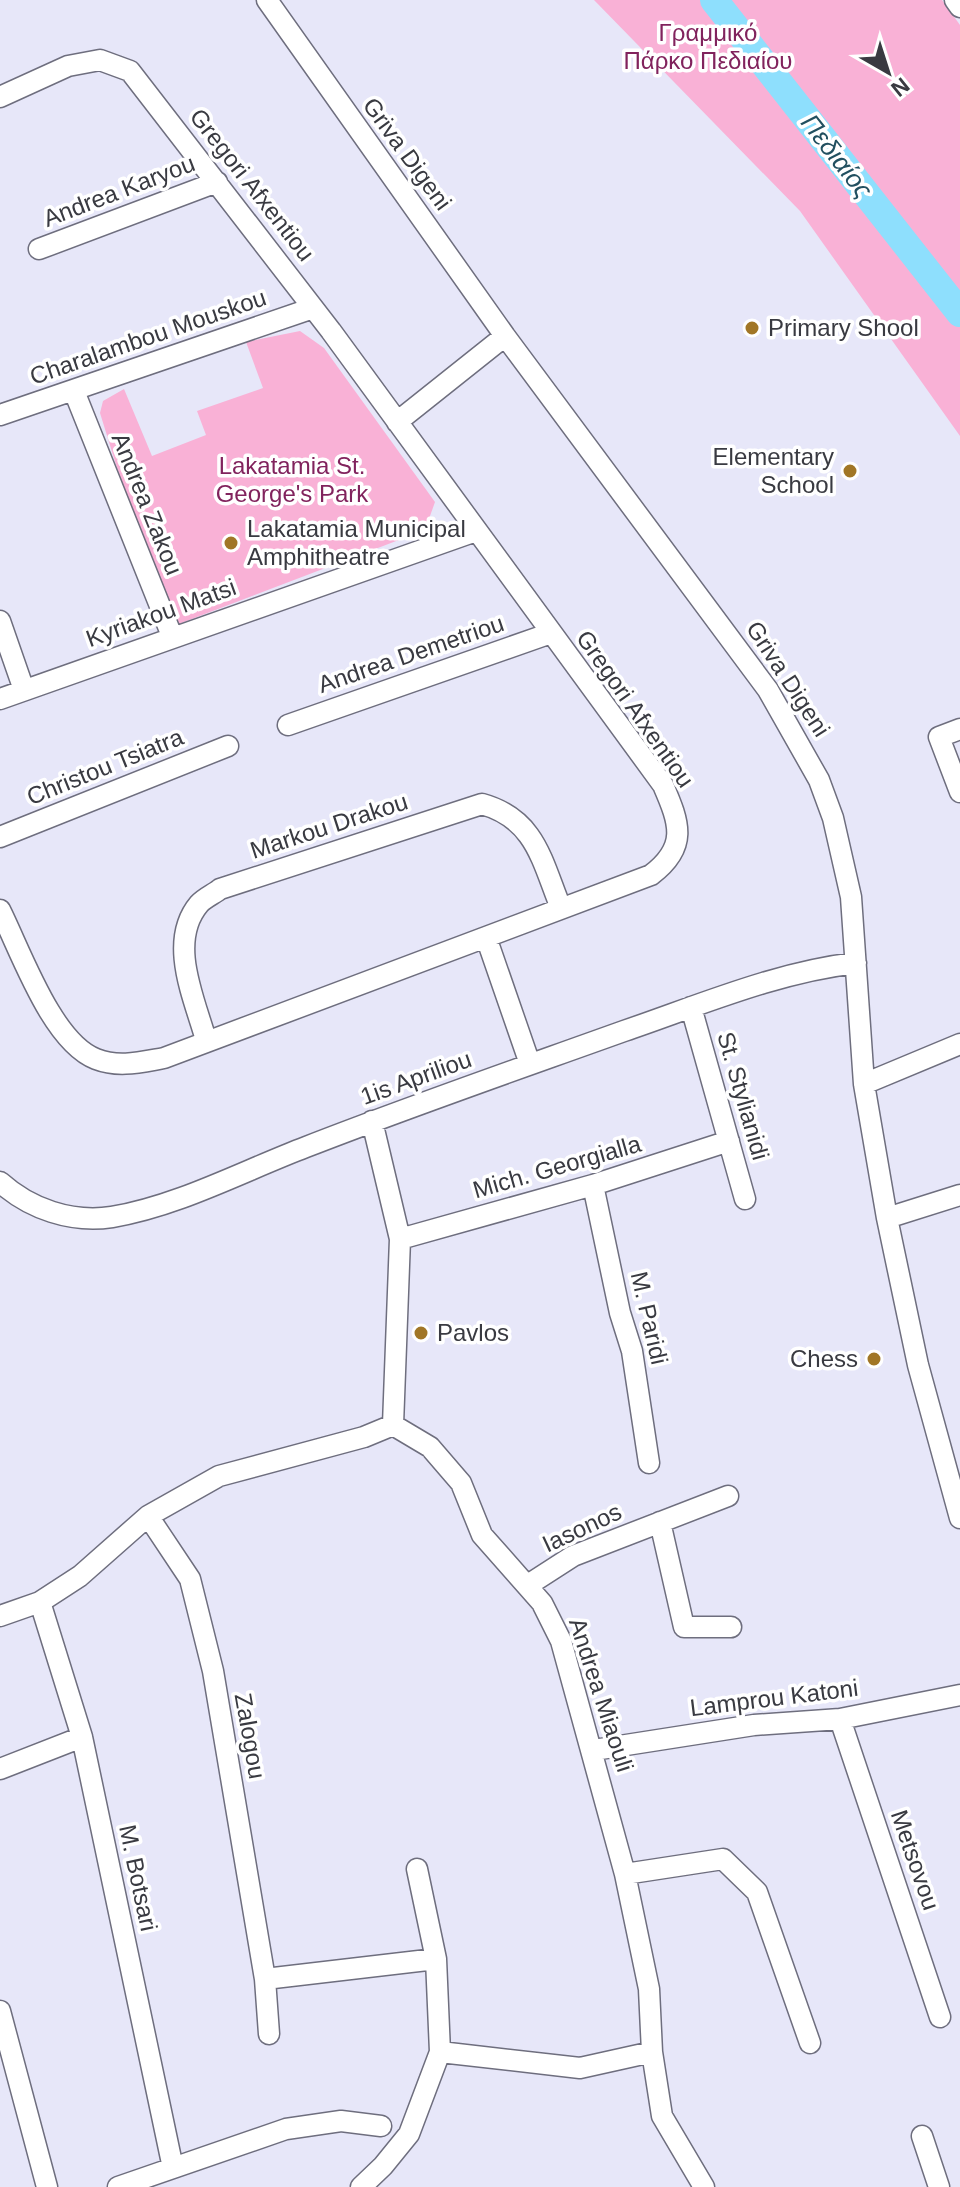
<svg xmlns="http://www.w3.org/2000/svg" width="960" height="2187" viewBox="0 0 960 2187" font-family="Helvetica,sans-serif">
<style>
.green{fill:#f9b1d6}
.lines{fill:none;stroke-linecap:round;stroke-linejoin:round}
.river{stroke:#8edffd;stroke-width:28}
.minor-casing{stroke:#6e6e7e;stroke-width:23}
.minor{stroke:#fff;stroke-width:20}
.poi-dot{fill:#a17626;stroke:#fff;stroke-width:3}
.labels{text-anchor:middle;stroke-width:7;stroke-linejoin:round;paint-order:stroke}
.park-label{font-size:24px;fill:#81235d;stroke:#fff}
.street-label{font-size:24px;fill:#393a41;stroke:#fff}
.poi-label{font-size:24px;fill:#393a41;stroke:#fff;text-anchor:start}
.water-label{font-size:26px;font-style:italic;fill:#225060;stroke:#fff}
</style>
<rect width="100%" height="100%" fill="#e7e7f9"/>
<!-- green -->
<path class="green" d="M 594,0 L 942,0 L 960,25 L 960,436 L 800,211 Z
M 300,331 L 324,348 L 435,502 L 425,530 L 176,625 L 139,539 L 100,413 L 103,401 L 124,389 L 152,456 L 206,435 L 197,411 L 263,388 L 246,342 Z"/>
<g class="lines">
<!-- river -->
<path class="river" d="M 714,0 L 960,313"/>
<!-- minor casing -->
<g class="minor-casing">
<path id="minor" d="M 267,0 L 505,336 L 768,690 L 819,780 L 833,818 L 851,897 L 864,1084 L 887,1218 L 918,1365 L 960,1518
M 955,0 L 960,7
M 0,97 L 68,66 L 100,60 L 130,71 L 331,331 L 663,785 C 680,824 688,847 651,875 L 164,1058 C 141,1062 119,1068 96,1059 C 52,1042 21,952 0,910
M 39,249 L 217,182
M 74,391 L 172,636
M 0,415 L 313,308
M 397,422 L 505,336
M 0,621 L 24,690
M 0,699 L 476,531
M 288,725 L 551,633
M 960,729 L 939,737 L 960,792
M 0,837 L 228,746
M 486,937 L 530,1064
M 691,1007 L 745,1199
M 206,1040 C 195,1000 167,942 199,904 C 204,898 214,894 220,889 L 482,804 C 536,819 542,862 561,908
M 864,1084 L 960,1044
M 372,1121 L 400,1239 L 393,1425
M 0,1182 C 30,1209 71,1223 112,1217 C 178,1206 243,1171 306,1147 C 411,1106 518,1069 624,1031 C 700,1005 777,972 856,963
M 593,1185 L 620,1313 L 632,1351 L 649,1463
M 887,1218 L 960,1195
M 400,1239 L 593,1185 L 729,1141
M 393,1425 L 430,1447 L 461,1483 L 482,1535 L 542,1603 L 561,1641 L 625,1874 L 649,1989 L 652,2052 L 662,2116 L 704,2187
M 148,1516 L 190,1579 L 213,1671 L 265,1979 L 269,2034
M 660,1522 L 684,1627 L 731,1627
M 528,1585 L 573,1556 L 728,1496
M 40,1602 L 82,1737 L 173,2168
M 0,1616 L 40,1602 L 80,1576 L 148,1516 L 219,1476 L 364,1437 L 393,1425
M 840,1719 L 940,2017
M 594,1750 L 754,1725 L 840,1719 L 960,1695
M 0,1769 L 82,1737
M 625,1874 L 723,1859 L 757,1892 L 810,2043
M 265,1979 L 436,1959
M 0,2011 L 47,2187
M 440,2052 L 580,2068 L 652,2052
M 922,2136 L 939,2187
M 118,2187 L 286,2129 L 341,2121 L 381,2126
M 361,2187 L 383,2166 L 409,2134 L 440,2052 L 436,1959 L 417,1869"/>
</g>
<!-- minor -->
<use href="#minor" class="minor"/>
</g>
<!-- markers -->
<g class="poi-dot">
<circle cx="752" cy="328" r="8"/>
<circle cx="850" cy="471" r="8"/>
<circle cx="231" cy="543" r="8"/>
<circle cx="421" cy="1333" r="8"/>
<circle cx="874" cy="1359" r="8"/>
</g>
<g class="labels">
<!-- park labels -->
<g class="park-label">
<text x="708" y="41">Γραμμικό<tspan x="708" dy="28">Πάρκο Πεδιαίου</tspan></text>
<text x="292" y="474">Lakatamia St.<tspan x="292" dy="28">George's Park</tspan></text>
</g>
<!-- street labels -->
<g class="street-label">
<text transform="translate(407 154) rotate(54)" y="8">Griva Digeni</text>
<text transform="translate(252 185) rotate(52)" y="8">Gregori Afxentiou</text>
<text transform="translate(119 191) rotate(-21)" y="8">Andrea Karyou</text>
<text transform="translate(148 337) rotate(-19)" y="8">Charalambou Mouskou</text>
<text transform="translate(147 504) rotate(68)" y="8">Andrea Zakou</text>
<text transform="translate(161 613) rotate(-20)" y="8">Kyriakou Matsi</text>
<text transform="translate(411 654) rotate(-19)" y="8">Andrea Demetriou</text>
<text transform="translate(788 679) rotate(57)" y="8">Griva Digeni</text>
<text transform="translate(635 709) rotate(55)" y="8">Gregori Afxentiou</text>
<text transform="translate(105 767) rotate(-22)" y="8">Christou Tsiatra</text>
<text transform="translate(329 826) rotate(-18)" y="8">Markou Drakou</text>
<text transform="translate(416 1078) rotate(-20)" y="8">1is Apriliou</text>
<text transform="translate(743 1096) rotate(74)" y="8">St. Stylianidi</text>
<text transform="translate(557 1167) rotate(-16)" y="8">Mich. Georgialla</text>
<text transform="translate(649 1318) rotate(77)" y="8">M. Paridi</text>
<text transform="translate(582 1528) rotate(-25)" y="8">Iasonos</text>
<text transform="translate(601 1695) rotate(72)" y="8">Andrea Miaouli</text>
<text transform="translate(774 1698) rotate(-7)" y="8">Lamprou Katoni</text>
<text transform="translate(250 1736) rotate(80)" y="8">Zalogou</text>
<text transform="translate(915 1860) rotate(71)" y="8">Metsovou</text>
<text transform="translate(138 1878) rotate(78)" y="8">M. Botsari</text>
</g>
<!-- poi labels -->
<g class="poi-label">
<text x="768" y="336">Primary Shool</text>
<text x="834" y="465" text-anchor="end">Elementary<tspan x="834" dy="28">School</tspan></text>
<text x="247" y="537">Lakatamia Municipal<tspan x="247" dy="28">Amphitheatre</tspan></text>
<text x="437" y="1341">Pavlos</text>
<text x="858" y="1367" text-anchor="end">Chess</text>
</g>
<!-- water labels -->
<g class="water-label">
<text transform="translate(837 156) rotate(52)" y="9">Πεδιαίος</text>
</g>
</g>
<!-- north arrow -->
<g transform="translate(888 72) rotate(141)" stroke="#ffffff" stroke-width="6" paint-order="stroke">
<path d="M0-6L14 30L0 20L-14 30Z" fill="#393a41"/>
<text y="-12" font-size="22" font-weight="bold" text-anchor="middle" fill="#393a41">N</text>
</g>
</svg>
